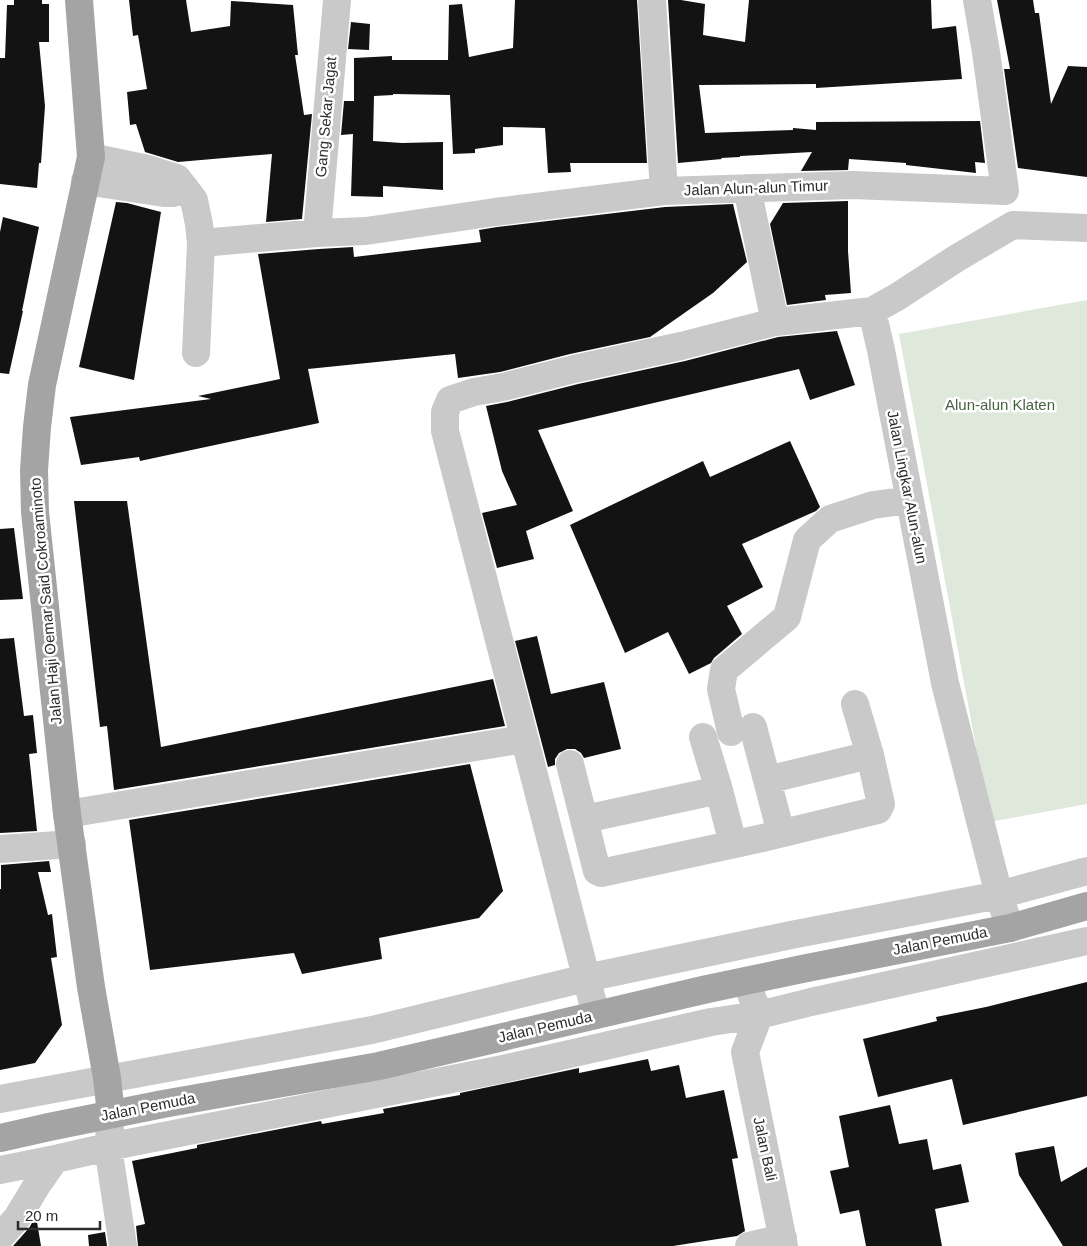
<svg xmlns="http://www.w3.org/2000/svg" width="1087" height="1246" viewBox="0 0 1087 1246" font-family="Helvetica,sans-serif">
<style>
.green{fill:#dee8db}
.building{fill:#131313}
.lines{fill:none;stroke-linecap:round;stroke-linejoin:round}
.minor{stroke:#c9c9c9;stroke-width:28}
.major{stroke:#a4a4a4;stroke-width:28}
.labels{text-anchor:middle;stroke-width:5;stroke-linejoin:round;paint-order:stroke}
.street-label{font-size:15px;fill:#2c2c2c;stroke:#fff}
.park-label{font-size:15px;fill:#46613f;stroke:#fff}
</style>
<rect width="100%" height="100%" fill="#fff"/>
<!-- green -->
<path class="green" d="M 1087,300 L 1087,804 L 990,822 L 899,334 Z"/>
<!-- building -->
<path class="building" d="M 14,0 L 42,0 L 42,4 L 49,4 L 49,42 L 39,42 L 45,106 L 41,163 L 39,163 L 37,188 L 0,184 L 0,58 L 5,58 L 7,5 L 14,5 Z
M 129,0 L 186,0 L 191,32 L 230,26 L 231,1 L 293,5 L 298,55 L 295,55 L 304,115 L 312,114 L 302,219 L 266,222 L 272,154 L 178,162 L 145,152 L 136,124 L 130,125 L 127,92 L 147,89 L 138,35 L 133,36 Z
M 515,0 L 637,0 L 647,163 L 570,163 L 571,172 L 548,173 L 545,128 L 503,127 L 503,145 L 475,149 L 475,153 L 453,154 L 450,95 L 393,94 L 393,95 L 374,96 L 373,141 L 402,143 L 443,142 L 443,190 L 383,186 L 383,197 L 351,196 L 353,134 L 341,135 L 344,101 L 354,101 L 354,58 L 392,56 L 392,60 L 448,60 L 449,5 L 462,4 L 469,57 L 513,48 Z
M 668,0 L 681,0 L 705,4 L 703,35 L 745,42 L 749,0 L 931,0 L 932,29 L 956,26 L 962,79 L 816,88 L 816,84 L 699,85 L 705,133 L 793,130 L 793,128 L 816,130 L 816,122 L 980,121 L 985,163 L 975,162 L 976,173 L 906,165 L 906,163 L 849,159 L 848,170 L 801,171 L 812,152 L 740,156 L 740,157 L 721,158 L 722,159 L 678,163 Z
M 997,0 L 1033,0 L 1035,13 L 1039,13 L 1051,104 L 1068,66 L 1087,67 L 1087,177 L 1018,168 L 1004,69 L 1010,69 Z
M 351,22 L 370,24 L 369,50 L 348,49 Z
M 848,201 L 848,251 L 851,293 L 825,295 L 826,300 L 787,305 L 770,224 L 783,203 Z
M 116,202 L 127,203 L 161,212 L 134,380 L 79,367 Z
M 733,204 L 747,262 L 713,293 L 650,337 L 570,354 L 500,372 L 458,378 L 455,354 L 308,369 L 319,423 L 140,461 L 139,457 L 81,465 L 70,417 L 211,399 L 198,396 L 280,379 L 258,254 L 319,249 L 353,247 L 354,257 L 481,242 L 479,230 L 497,227 L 665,207 Z
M 3,217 L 39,227 L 22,311 L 23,311 L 9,374 L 0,373 L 0,232 Z
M 837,331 L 855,385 L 810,400 L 799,369 L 538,430 L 573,511 L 526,531 L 534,559 L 497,568 L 482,513 L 517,505 L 502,471 L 486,406 L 507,402 L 578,384 L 685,361 L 778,337 Z
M 790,441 L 820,507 L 816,511 L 742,544 L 763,587 L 727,606 L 742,634 L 714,658 L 711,663 L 689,674 L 668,632 L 625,653 L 570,525 L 703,461 L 710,477 Z
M 74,501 L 127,501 L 161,747 L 493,679 L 505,726 L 114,790 L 107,726 L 100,727 Z
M 14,528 L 23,599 L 0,600 L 0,529 Z
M 537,636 L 551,694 L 604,682 L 621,749 L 584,758 L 581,753 L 575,749 L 567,749 L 559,753 L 555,759 L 555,765 L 548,767 L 515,641 Z
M 14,638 L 24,716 L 33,715 L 37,753 L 29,754 L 37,831 L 0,833 L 0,639 Z
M 470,764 L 503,891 L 479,918 L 379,938 L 382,959 L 302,974 L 294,953 L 150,970 L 129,820 Z
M 49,861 L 51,872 L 38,872 L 48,915 L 52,914 L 57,957 L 51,958 L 62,1025 L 35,1063 L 0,1070 L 0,889 L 1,889 L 1,865 Z
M 1087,982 L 1087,1096 L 963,1125 L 952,1079 L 878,1097 L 863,1039 L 937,1021 L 936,1017 L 986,1007 Z
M 648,1059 L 651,1071 L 679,1065 L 686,1098 L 724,1090 L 738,1158 L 732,1159 L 745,1231 L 737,1236 L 673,1246 L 138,1246 L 136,1226 L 145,1224 L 132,1161 L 197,1148 L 197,1145 L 321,1121 L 322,1124 L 384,1113 L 383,1109 L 460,1095 L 460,1093 L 579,1068 L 579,1073 Z
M 890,1105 L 899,1144 L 927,1139 L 933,1170 L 961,1164 L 969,1202 L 935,1209 L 942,1246 L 866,1246 L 859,1210 L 840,1214 L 830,1171 L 849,1167 L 839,1116 Z
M 1054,1146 L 1061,1182 L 1087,1167 L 1087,1246 L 1063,1246 L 1019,1175 L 1015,1153 Z
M 36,1216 L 41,1246 L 13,1246 L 29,1228 Z
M 105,1232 L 107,1246 L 89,1246 L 88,1235 Z"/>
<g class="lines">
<!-- minor -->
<path class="minor" d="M 652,0 L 664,191
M 91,157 L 148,169 L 177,178 L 194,200 L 199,224 L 201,243 L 196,353
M 85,181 L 164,193 L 173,193 L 185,188
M 747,188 L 775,322
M 317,233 L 337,0
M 201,243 L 317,233 L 366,231 L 495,212 L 664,191 L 853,185 L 1005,191 L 986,52 L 977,0
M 872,311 L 881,350 L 945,683 L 999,895 L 1010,928
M 753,727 L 767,780
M 731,732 L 721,689 L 724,670 L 787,617 L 807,540 L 830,519 L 873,505 L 910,500
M 703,737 L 719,790
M 570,764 L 597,871 L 601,873 L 763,838 L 878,810 L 881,804 L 870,755 L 855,704
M 67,814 L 524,739
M 585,819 L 719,790 L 733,844
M 781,833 L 767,780 L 870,755
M 0,849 L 72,844
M 746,981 L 759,1015 L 745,1052 L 784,1246
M 596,1015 L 445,431 L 445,412 L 450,400 L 474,392 L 503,387 L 574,369 L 681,346 L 775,322 L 872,311 L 897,297 L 957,258 L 1013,225 L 1087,228
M 0,1099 L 372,1030 L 586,978 L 791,935 L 999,895 L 1087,871
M 110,1129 L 108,1147 L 123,1246
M 0,1170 L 55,1159 L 108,1147 L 503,1069 L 711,1022 L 759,1015 L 811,1002 L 1087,941
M 0,1237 L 17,1218 L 37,1185 L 55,1159
M 749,1246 L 783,1238"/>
<!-- major -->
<path class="major" d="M 79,0 L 91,157 L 42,385 L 37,427 L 34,470 L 35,512 L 67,814 L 91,987 L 107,1078 L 111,1114
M 0,1138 L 49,1127 L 163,1104 L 379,1066 L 703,990 L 802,969 L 1010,928 L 1087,906"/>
</g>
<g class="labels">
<!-- street labels -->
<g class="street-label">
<text transform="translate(326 117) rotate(-85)" y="5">Gang Sekar Jagat</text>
<text transform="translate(756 188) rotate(-2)" y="5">Jalan Alun-alun Timur</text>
<text transform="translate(907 487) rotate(79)" y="5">Jalan Lingkar Alun-alun</text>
<text transform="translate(46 601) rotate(-95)" y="5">Jalan Haji Oemar Said Cokroaminoto</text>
<text transform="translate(940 941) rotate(-11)" y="5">Jalan Pemuda</text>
<text transform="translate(545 1027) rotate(-13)" y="5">Jalan Pemuda</text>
<text transform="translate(148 1107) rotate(-11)" y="5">Jalan Pemuda</text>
<text transform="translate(765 1149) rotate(78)" y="5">Jalan Bali</text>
</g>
<!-- park labels -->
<g class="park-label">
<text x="1000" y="410">Alun-alun Klaten</text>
</g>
</g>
<!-- scale -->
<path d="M18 1221v8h82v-8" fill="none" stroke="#2c2c2c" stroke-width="2.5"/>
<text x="25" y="1221" font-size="15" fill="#2c2c2c" stroke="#ffffff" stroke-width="4" paint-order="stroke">20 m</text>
</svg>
